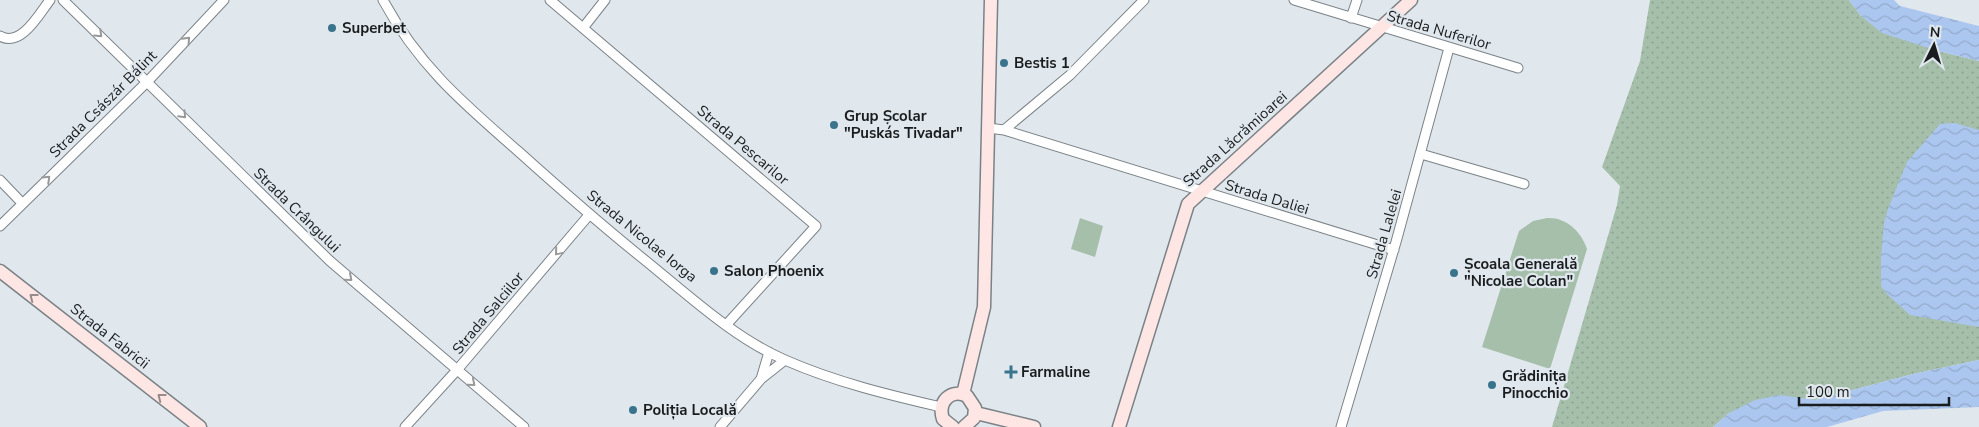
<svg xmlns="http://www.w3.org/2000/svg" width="1979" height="427" viewBox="0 0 1979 427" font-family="'Nunito Sans',sans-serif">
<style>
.grass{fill:url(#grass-dots)}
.park{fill:#a6bfab}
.water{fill:url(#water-waves)}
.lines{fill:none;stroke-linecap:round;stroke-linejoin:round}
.street-casing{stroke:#7b8287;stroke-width:11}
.secondary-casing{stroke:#7b8287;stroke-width:15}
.street{stroke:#fff;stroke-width:9}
.secondary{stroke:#fde6e3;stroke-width:12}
.oneway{stroke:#98999a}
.oneway2{stroke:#978c8b}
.poi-dot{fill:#39748c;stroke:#e0e8ee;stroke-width:2}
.labels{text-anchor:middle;stroke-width:4.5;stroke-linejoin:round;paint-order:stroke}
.poi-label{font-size:15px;font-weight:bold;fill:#1a1d1f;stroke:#e0e8ee;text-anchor:start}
.street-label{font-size:15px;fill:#1a1d1f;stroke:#e0e8ee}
</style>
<defs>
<pattern id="grass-dots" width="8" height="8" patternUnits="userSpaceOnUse" patternTransform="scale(1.25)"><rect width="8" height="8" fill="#a6bfab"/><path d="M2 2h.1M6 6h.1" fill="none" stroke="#8ea493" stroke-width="1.8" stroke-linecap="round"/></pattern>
<pattern id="water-waves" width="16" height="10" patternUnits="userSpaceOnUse" patternTransform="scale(1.25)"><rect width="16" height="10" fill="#acc7ef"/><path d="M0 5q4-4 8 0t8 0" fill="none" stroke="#93aacc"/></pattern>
</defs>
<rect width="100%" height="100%" fill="#e0e8ee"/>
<!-- grass -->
<path class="grass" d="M 1650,0 L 1849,0 L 1861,16 L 1911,41 L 1938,51 L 1979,61 L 1979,360 L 1913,374 L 1815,400 L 1800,399 L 1729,413 L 1713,427 L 1552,427 L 1617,205 L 1620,186 L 1602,167 L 1640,61 Z"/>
<!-- park -->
<path class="park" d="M 1080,218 L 1103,226 L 1095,257 L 1071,249 Z
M 1547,218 C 1566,217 1581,231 1587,249 L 1550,369 L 1482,347 L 1519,231 L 1533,221 Z"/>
<!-- water -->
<path class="water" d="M 1849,0 L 1894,0 L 1900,6 L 1979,26 L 1979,61 L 1938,51 L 1882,33 L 1861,16 Z
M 1954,123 L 1979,130 L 1979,327 L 1910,315 L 1887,294 L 1881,286 L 1881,258 L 1884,223 L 1888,209 L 1907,162 L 1940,124 Z
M 1979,360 L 1979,407 L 1883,411 L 1827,427 L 1713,427 L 1729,413 L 1755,400 L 1780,395 L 1815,400 L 1913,374 Z"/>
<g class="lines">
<!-- street casing -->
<g class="street-casing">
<path id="street" d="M 63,0 L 330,261 L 524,427
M 383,0 C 418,65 463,103 518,151 C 558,187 599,223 641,257 C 686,293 732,337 785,360 C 835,382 889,395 941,407
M 550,0 L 816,226 L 727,324
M 1294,0 L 1518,68
M 1351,18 L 1357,0
M 583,28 L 605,0
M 0,36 C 21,48 39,14 50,0
M 988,128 L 1004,130 L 1394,250
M 1004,130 L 1070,75 L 1144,0
M 1421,154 L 1524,184
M 0,180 L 22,203
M 0,226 L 148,81 L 224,0
M 761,379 L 769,352
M 405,427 L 457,370 L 589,215
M 720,427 L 761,379 L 785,360
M 1341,427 L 1396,242 L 1449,48"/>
</g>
<!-- secondary casing -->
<g class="secondary-casing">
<path id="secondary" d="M 0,271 L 200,427
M 963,394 L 984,307 L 991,0
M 976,413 L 1034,427
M 953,427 L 943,419 C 937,402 951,388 967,396 L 975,408 L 974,418 L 964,427
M 1119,427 L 1188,204 L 1411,0"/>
</g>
<!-- street -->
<use href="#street" class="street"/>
<!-- secondary -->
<use href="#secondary" class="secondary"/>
</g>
<!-- one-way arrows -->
<defs><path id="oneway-chevron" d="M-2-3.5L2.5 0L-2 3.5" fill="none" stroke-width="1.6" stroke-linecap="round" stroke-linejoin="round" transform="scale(1.25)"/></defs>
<g class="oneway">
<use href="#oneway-chevron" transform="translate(99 34) rotate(44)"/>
<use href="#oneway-chevron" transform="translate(187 40) rotate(-47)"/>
<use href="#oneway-chevron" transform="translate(183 115) rotate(46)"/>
<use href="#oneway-chevron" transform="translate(47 179) rotate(-44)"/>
<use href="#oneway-chevron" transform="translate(558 252) rotate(130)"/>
<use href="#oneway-chevron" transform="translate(349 278) rotate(41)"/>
<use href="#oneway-chevron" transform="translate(472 383) rotate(40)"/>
</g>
<g class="oneway2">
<use href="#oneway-chevron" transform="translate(33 297) rotate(-142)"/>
<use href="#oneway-chevron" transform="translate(161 397) rotate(-142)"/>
</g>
<!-- markers -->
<g class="poi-dot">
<circle cx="332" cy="28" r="5"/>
<circle cx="1004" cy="63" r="5"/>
<circle cx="834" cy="125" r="5"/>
<circle cx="714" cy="271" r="5"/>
<circle cx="1454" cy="273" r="5"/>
<path d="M1008.5 364.5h5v5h5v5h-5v5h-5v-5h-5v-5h5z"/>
<circle cx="1492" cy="385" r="5"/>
<circle cx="633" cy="410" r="5"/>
</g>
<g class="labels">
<!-- poi labels -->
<g class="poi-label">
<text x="342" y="33">Superbet</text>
<text x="1014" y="68">Bestis 1</text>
<text x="844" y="121">Grup Școlar<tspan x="844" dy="17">"Puskás Tivadar"</tspan></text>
<text x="1464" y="269">Școala Generală<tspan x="1464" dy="17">"Nicolae Colan"</tspan></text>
<text x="724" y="276">Salon Phoenix</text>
<text x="1021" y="377">Farmaline</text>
<text x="1502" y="381">Grădinița<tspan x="1502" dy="17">Pinocchio</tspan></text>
<text x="643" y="415">Poliția Locală</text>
</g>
<!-- street labels -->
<g class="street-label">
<text transform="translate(1439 30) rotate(16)" y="5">Strada Nuferilor</text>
<text transform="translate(103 104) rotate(-45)" y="5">Strada Császár Bálint</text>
<text transform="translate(1235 139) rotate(-42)" y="5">Strada Lăcrămioarei</text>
<text transform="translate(743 145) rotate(40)" y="5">Strada Pescarilor</text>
<text transform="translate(1267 197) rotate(17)" y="5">Strada Daliei</text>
<text transform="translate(297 210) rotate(44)" y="5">Strada Crângului</text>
<text transform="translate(1384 234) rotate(-74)" y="5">Strada Lalelei</text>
<text transform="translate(642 236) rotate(39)" y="5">Strada Nicolae Iorga</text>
<text transform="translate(488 313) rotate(-50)" y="5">Strada Salciilor</text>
<text transform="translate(110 336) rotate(38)" y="5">Strada Fabricii</text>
</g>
</g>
<!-- north arrow -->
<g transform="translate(1934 45) rotate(5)" stroke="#e0e8ee" stroke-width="4" paint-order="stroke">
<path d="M0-4L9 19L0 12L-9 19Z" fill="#1a1d1f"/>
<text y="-8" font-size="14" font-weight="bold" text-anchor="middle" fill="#1a1d1f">N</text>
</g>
<!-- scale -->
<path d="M1799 397v8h150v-8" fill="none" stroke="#1a1d1f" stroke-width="2.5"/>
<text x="1806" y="397" font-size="15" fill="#1a1d1f" stroke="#e0e8ee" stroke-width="4" paint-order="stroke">100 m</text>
</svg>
